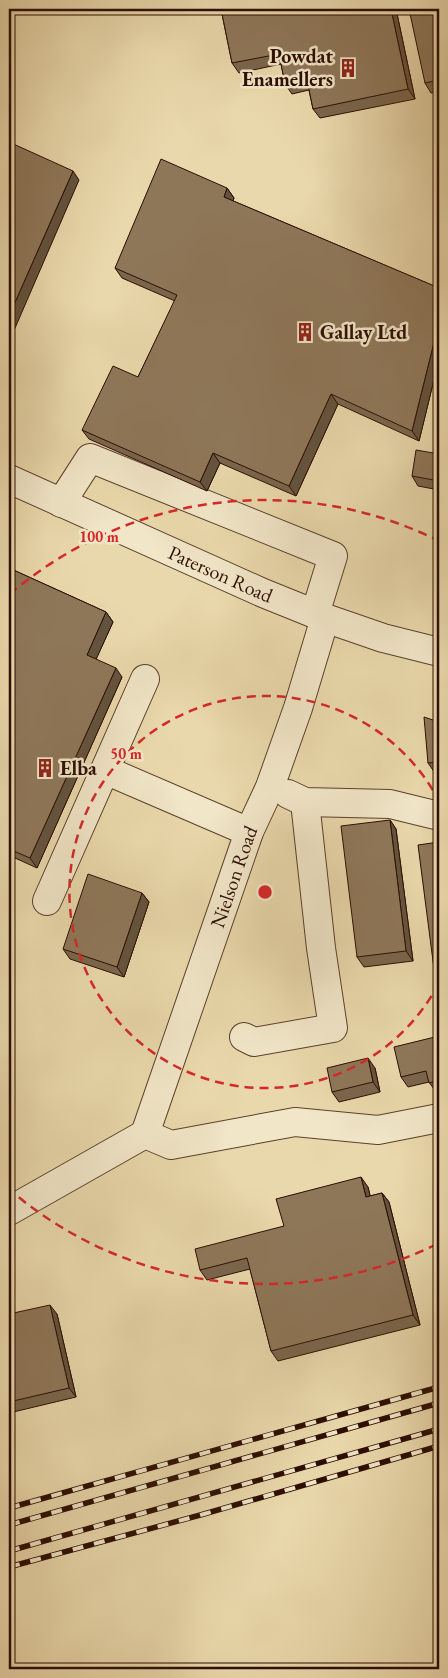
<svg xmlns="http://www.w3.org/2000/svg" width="448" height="1678" viewBox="0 0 448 1678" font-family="'EB Garamond',serif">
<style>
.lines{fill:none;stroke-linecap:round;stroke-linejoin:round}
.minor-casing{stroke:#5b402c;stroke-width:30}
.minor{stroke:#f1e6c8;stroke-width:28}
.rail-casing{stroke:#2c0d01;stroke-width:5.5}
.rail{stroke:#f1e6c8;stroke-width:4;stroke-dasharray:11;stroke-linecap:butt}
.wall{fill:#7a664d;stroke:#2c0d01}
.shaded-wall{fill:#63533e;stroke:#2c0d01}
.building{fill:#8e7759;stroke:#2c0d01}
.ring{fill:none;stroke:#d62828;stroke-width:2.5;stroke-dasharray:9 6}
.labels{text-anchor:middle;stroke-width:5;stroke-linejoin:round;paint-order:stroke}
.poi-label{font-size:20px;font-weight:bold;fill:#2c0d01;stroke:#f1e6c8;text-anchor:start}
.street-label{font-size:20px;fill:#2c0d01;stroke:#f1e6c8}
.centre{fill:#d62828;stroke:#f1e6c8;stroke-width:2.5}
.ring-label{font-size:15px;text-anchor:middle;font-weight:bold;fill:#d62828;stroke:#f1e6c8;stroke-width:5;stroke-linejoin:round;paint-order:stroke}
</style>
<rect width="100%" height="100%" fill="#e9d8ab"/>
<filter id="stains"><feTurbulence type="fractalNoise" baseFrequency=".004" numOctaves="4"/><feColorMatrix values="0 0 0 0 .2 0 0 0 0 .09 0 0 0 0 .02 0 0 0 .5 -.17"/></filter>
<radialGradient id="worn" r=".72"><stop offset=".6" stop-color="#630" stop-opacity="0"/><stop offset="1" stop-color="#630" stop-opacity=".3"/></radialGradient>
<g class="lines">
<!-- minor casing -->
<g class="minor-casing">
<g id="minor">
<path id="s1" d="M 9,479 L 263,593 L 325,618 L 383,638 L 439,652"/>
<path d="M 61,503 L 90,458 L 333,556 L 315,614"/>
<path d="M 105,770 L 249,832"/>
<path d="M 288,794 L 305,802 L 390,804 L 439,816"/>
<path d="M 47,901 L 145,679"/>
<path d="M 244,1037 L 254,1042 L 333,1028 L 321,948 L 305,802"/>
<path id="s2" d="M 145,1134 L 249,832 L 270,787 L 298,708 L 325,618"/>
<path d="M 9,1211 L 145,1134 L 171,1145 L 295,1122 L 378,1130 L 439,1118"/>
</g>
</g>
<!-- minor -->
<use href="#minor" class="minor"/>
<!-- rail casing -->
<g class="rail-casing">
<path id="rail" d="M 9,1508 L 439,1387
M 9,1525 L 439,1403
M 9,1551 L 439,1429
M 9,1567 L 204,1514 L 439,1446"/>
</g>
<!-- rail -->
<use href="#rail" class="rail"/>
</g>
<!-- wall -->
<path class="wall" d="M 221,9 L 396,9 L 415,99 L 320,118 L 313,109 L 309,90 L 292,94 L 285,84 L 281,64 L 239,73 L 232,63 Z
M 439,9 L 439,92 L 431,93 L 425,83 Z
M 227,188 L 234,198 L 233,201 L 439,288 L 439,359 L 419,441 L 338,404 L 296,496 L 220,463 L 207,491 L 89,439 L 82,430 L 138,377 L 175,301 L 122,278 L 115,268 Z
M 439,454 L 439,490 L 418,486 L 412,476 Z
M 9,568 L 106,612 L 113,622 L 96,659 L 122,677 L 37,868 L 15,858 L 9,872 Z
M 439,722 L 439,773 L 435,773 L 428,763 Z
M 390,820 L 396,829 L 413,961 L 364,967 L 357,957 Z
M 142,893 L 149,902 L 124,977 L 70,959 L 63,949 Z
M 439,1036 L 439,1092 L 436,1092 L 429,1082 L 408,1087 L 401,1077 Z
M 375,1068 L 380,1092 L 339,1102 L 332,1092 Z
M 368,1187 L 370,1196 L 382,1193 L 389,1202 L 420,1325 L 278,1361 L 271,1351 L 250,1269 L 207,1280 L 200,1270 L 284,1226 Z
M 9,1314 L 57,1314 L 76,1397 L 9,1413 Z"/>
<!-- shaded-wall -->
<path class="shaded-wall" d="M 391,9 L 396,9 L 415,99 L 408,89 Z
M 73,171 L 79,180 L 9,342 L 9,316 Z
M 227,188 L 234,198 L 231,206 L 224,197 Z
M 439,322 L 439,359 L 419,441 L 412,431 Z
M 331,394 L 338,404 L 296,496 L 289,486 Z
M 213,453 L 220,463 L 207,491 L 200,482 Z
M 106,612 L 113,622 L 94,664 L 87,655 Z
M 116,668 L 122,677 L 37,868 L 30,858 Z
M 390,820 L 396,829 L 413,961 L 406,951 Z
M 9,850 L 15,858 L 9,872 Z
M 142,893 L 149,902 L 124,977 L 117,967 Z
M 368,1058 L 375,1068 L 380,1092 L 373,1082 Z
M 361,1177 L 368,1187 L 373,1207 L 366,1197 Z
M 382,1193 L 389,1202 L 420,1325 L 413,1315 Z
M 50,1305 L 57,1314 L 76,1397 L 69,1388 Z"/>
<!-- building -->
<path class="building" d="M 221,9 L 391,9 L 408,89 L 313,109 L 307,80 L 285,84 L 279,54 L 232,63 Z
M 409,9 L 439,9 L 439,80 L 425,83 Z
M 9,142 L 73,171 L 9,316 Z
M 161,159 L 227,188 L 224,197 L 439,288 L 439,322 L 412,431 L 331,394 L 289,486 L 213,453 L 200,482 L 82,430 L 113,366 L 138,377 L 177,295 L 115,268 Z
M 416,450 L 439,454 L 439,481 L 412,476 Z
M 439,555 L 439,576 L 436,575 Z
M 9,568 L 106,612 L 87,655 L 116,668 L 30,858 L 9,849 Z
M 424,717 L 439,722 L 439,762 L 428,763 Z
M 390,820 L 406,951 L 357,957 L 341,826 Z
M 439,842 L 439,1000 L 438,1000 L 418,845 Z
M 88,874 L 142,893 L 117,967 L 63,949 Z
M 439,1036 L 439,1080 L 429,1083 L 426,1071 L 401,1077 L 394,1047 Z
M 368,1058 L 373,1082 L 332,1092 L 327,1068 Z
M 361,1177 L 366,1197 L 382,1193 L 413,1315 L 271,1351 L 247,1258 L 200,1270 L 195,1249 L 284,1226 L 276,1199 Z
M 50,1305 L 69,1388 L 9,1402 L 9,1314 Z"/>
<!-- distance rings -->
<g class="ring">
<path d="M439 983A196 196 0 1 1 439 801"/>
<path d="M437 1244A392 392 0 0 1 10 1190M10 594A392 392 0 0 1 437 540"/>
</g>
<!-- icons -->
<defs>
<g id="building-bare" transform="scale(1.5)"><path d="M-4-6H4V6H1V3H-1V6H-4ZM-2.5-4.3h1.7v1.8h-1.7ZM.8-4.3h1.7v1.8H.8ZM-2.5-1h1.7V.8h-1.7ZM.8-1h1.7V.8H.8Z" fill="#8f2418" stroke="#f1e6c8" stroke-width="2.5" paint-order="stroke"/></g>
</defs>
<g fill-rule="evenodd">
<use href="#building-bare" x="348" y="68"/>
<use href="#building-bare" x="305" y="332"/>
<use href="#building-bare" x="45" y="768"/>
</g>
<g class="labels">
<!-- poi labels -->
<g class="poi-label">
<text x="333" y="63" text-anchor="end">Powdat<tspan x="333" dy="23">Enamellers</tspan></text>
<text x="320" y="339">Gallay Ltd</text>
<text x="60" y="775">Elba</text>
</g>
<!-- street labels -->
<g class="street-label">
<text dy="7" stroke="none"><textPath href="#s1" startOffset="232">Paterson Road</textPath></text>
<text dy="7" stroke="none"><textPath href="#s2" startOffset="272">Nielson Road</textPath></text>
</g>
</g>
<circle cx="265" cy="892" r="8" class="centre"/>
<g class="ring-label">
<text x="99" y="542">100 m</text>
<text x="126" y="759">50 m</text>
</g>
<!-- margin -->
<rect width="448" height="1678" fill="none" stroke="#e9d8ab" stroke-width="30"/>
<rect x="10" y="10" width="428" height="1658" fill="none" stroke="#2c0d01" stroke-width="2.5"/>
<rect x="15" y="15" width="418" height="1648" fill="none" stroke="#2c0d01"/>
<rect width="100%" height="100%" filter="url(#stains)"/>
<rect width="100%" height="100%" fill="url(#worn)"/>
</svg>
